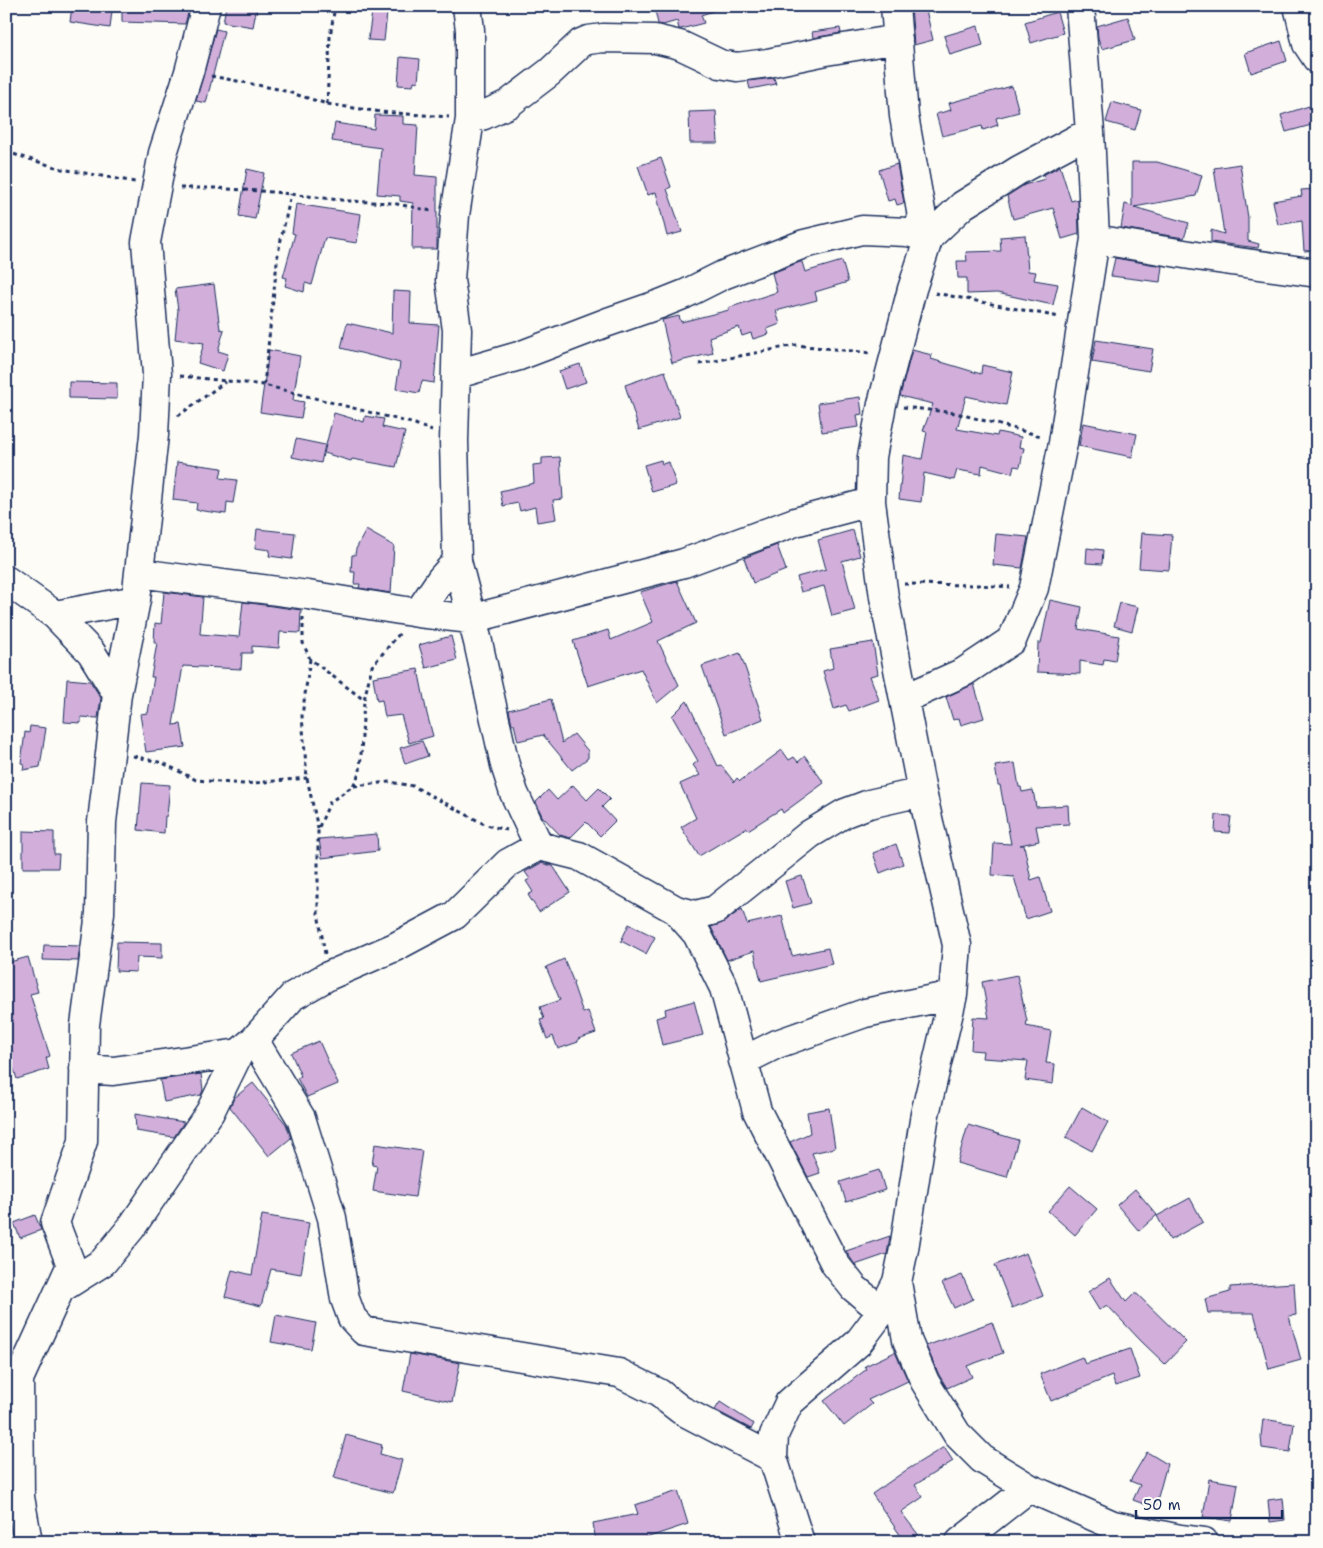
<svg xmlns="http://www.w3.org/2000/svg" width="1323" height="1548" viewBox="0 0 1323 1548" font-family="'Shantell Sans',sans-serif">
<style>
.building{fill:#d1afda;stroke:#1b2f5e}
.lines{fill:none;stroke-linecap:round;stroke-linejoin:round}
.minor-casing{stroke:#1b2f5e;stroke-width:31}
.path{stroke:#1b2f5e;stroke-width:3;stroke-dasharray:4 4;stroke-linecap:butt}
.minor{stroke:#fdfcf7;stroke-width:28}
</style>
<rect width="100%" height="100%" fill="#fdfcf7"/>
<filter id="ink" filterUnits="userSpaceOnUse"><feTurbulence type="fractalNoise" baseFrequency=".02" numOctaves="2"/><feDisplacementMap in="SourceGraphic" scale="10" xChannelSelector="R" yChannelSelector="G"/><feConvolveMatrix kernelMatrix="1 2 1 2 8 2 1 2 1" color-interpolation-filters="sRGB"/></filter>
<g filter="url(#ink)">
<!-- building -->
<path class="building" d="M 72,6 L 112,11 L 110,28 L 70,22 Z
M 122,6 L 190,6 L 185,24 L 122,22 Z
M 226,6 L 257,6 L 253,27 L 223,22 Z
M 654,6 L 712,6 L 713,11 L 701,15 L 704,23 L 681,29 L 679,29 L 677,21 L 663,25 L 658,24 Z
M 911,6 L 925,6 L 933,40 L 914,45 Z
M 372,12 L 387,13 L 384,41 L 368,40 Z
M 1057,12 L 1063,33 L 1031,43 L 1025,22 Z
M 1128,17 L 1135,40 L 1102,49 L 1098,38 L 1097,26 Z
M 978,26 L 983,45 L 950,55 L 944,36 Z
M 840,28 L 841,33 L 813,38 L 812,32 Z
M 216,29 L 224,31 L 206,103 L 196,101 Z
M 1281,41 L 1287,61 L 1251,73 L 1245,53 Z
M 400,57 L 420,59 L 418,82 L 414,81 L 413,86 L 398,85 Z
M 774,78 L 776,84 L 750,89 L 748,81 Z
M 1012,86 L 1019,112 L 996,118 L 998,125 L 983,130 L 982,126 L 942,136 L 936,114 L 951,110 L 949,103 Z
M 1112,102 L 1141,110 L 1135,130 L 1106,122 Z
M 1309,106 L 1315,124 L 1286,132 L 1281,115 Z
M 716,111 L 718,143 L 690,143 L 689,112 Z
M 375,115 L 403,116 L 403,124 L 418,125 L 415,175 L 437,177 L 437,249 L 412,249 L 413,203 L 400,201 L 400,196 L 377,194 L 381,148 L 332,141 L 335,123 L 374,129 Z
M 661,158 L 671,187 L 667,189 L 682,232 L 667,236 L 656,192 L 648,195 L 638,166 Z
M 1132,162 L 1157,162 L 1202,175 L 1196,196 L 1134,207 L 1189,223 L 1184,238 L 1121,228 L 1125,204 L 1132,206 Z
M 897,164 L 904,203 L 897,205 L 895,199 L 888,201 L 879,170 Z
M 1240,164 L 1248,218 L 1248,241 L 1259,244 L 1258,248 L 1211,242 L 1211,230 L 1224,234 L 1214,168 Z
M 1060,166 L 1071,201 L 1078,199 L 1079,234 L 1062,239 L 1053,208 L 1013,219 L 1007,196 L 1024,185 L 1045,179 L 1043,175 Z
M 247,169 L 264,173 L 255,219 L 239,216 Z
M 1317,189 L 1317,250 L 1304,251 L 1302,221 L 1278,225 L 1273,201 L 1302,196 L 1301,190 Z
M 296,204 L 361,214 L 357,243 L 325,238 L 312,285 L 305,283 L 304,292 L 285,286 L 287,278 L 283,277 L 295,234 L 292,233 Z
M 1025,235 L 1028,271 L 1036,272 L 1034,280 L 1058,284 L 1053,305 L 997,293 L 967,294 L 967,278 L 958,278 L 957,261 L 967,261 L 966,252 L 1001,251 L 1000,237 Z
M 1115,258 L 1162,266 L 1160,282 L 1111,276 Z
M 842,261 L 848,282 L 815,292 L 817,300 L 776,311 L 780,324 L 767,329 L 769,334 L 753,339 L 751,333 L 742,336 L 739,327 L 709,337 L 713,353 L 672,363 L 662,320 L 679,316 L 681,322 L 729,310 L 728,308 L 777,292 L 772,273 L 800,262 L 802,262 L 805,272 Z
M 214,284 L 220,329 L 224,330 L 218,351 L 228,354 L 223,371 L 198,363 L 204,343 L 175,339 L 178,310 L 175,289 Z
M 393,291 L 411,292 L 410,323 L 439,325 L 434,383 L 422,381 L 419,393 L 396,389 L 400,363 L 341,348 L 347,323 L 392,333 Z
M 1096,340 L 1153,349 L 1149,371 L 1092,362 Z
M 269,350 L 300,356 L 293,400 L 304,402 L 301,418 L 260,412 Z
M 912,350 L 932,355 L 931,359 L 981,374 L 982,365 L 1013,372 L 1006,405 L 966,396 L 957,429 L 997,436 L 998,432 L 1021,437 L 1019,447 L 1024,448 L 1020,467 L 1014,466 L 1012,473 L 982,465 L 981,474 L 957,470 L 954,480 L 924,473 L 921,502 L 899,499 L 903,455 L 922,459 L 927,432 L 923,431 L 933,404 L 900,396 Z
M 580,364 L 586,382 L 565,389 L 559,371 Z
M 665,371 L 680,417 L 639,430 L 625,385 Z
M 69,382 L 117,383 L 117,399 L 69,398 Z
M 860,397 L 862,414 L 857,415 L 859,427 L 822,432 L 818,403 Z
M 334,413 L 364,422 L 365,416 L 384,419 L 382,427 L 405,432 L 396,467 L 352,459 L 351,461 L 324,453 Z
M 1083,423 L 1137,434 L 1132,457 L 1079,446 Z
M 296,439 L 325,445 L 321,463 L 292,457 Z
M 560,457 L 563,499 L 553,500 L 556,519 L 537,522 L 535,507 L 520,511 L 518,503 L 503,506 L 500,491 L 534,483 L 533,465 L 542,464 L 542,458 Z
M 661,460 L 662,464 L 669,462 L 676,485 L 652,492 L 644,465 Z
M 177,462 L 222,468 L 220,478 L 237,480 L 233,503 L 227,502 L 226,514 L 196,510 L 197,503 L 173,500 Z
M 257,529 L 295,533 L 292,559 L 269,556 L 270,550 L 255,548 Z
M 366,530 L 394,546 L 391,593 L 359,588 L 360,584 L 354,584 L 355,572 L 351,572 L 352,555 L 355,555 L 356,549 Z
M 853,530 L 860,556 L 842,561 L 855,610 L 832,616 L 824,586 L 801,592 L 797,577 L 826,569 L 818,540 Z
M 1142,533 L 1172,535 L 1169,570 L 1139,568 Z
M 996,534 L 1028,537 L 1022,568 L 993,565 Z
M 777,545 L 786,570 L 753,583 L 744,558 Z
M 1087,548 L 1103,550 L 1102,564 L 1086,563 Z
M 677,581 L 696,623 L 658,641 L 679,685 L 657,703 L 641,669 L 588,686 L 573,641 L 608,630 L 611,640 L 653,622 L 640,592 Z
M 164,592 L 203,597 L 200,634 L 239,637 L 243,602 L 301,610 L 300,633 L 280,632 L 279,648 L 252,646 L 252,653 L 242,653 L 241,669 L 183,666 L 173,725 L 181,724 L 185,747 L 146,752 L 140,714 L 148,713 L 154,677 L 151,677 L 157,643 L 154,643 L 155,623 L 161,624 Z
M 1050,600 L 1082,607 L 1078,629 L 1119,636 L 1115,661 L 1104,659 L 1103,665 L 1080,661 L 1080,674 L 1037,672 L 1038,643 L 1041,643 Z
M 1120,603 L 1138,607 L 1132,631 L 1114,626 Z
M 451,636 L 457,660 L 426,668 L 419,645 Z
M 873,642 L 878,674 L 870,676 L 879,700 L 849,711 L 846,705 L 834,709 L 823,671 L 833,668 L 830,649 Z
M 740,653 L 763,719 L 726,734 L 702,666 Z
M 418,669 L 427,714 L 433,736 L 409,743 L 401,715 L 385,717 L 382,700 L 377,701 L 373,677 Z
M 67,679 L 90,681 L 101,698 L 98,718 L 81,717 L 81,723 L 64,722 Z
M 974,684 L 984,718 L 961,725 L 959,718 L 953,720 L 946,697 Z
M 551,699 L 562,743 L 574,734 L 588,751 L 588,758 L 572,770 L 543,735 L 518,741 L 514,724 L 512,724 L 509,710 Z
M 687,701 L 718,766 L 721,765 L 734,782 L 737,778 L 740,781 L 782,750 L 789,760 L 794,757 L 798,762 L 805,756 L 824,783 L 783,813 L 781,809 L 748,830 L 746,828 L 699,856 L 681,827 L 696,818 L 680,784 L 700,775 L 693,765 L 698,761 L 672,716 Z
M 30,726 L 46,728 L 40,767 L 23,770 L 24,764 L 21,763 L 25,732 L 29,733 Z
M 422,741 L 428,756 L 405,764 L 400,748 Z
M 1015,763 L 1019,787 L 1021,787 L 1022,792 L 1033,790 L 1036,807 L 1068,805 L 1069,824 L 1036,826 L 1039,841 L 1020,845 L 1024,845 L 1031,880 L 1040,877 L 1050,911 L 1026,919 L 1014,877 L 992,875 L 994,843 L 1011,844 L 1000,785 L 998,785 L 995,766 Z
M 142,783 L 170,785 L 167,816 L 165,816 L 164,833 L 138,830 Z
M 573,785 L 587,800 L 599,788 L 610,799 L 602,807 L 615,821 L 600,836 L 586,822 L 570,838 L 560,835 L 542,816 L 536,802 L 548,790 L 557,800 Z
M 1216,815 L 1231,816 L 1229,833 L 1215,832 Z
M 23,831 L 54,832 L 54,854 L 59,854 L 58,868 L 23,868 Z
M 377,834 L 378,851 L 322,858 L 319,839 Z
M 896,844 L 903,864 L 880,873 L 873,853 Z
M 541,863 L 553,866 L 570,892 L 539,912 L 528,895 L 533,892 L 526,881 L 530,879 L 525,872 Z
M 802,876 L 811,903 L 793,908 L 785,881 Z
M 742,909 L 747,924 L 782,916 L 792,956 L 828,948 L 832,964 L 761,981 L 754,951 L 727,960 L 711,927 L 724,922 Z
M 629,924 L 655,937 L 646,954 L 621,941 Z
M 117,942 L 162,943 L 162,958 L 137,957 L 136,972 L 116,971 Z
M 44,945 L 80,946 L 78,961 L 43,960 Z
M 28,957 L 38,992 L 30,994 L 50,1056 L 46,1058 L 49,1069 L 17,1079 L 9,1055 L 13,1054 L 6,1034 L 6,963 Z
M 564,959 L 574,983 L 573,984 L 583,1013 L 588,1011 L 596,1033 L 578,1039 L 578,1042 L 558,1049 L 553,1036 L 547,1039 L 540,1020 L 544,1019 L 540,1007 L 560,1000 L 546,967 Z
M 1017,975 L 1027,1021 L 1026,1026 L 1051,1031 L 1046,1063 L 1055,1064 L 1053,1084 L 1025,1080 L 1028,1061 L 982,1058 L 983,1051 L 971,1050 L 973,1017 L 989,1018 L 982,982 Z
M 694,1001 L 703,1035 L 662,1045 L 656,1018 L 666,1015 L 665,1009 Z
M 319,1041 L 338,1084 L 307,1097 L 297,1078 L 301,1076 L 291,1053 Z
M 201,1074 L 203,1090 L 201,1095 L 164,1102 L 160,1080 Z
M 253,1083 L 286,1124 L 291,1138 L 269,1156 L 230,1107 L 234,1098 Z
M 1082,1107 L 1108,1122 L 1092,1151 L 1066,1137 Z
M 829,1108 L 835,1148 L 812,1153 L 820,1173 L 808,1177 L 790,1142 L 810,1133 L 807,1112 Z
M 135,1114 L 184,1122 L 174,1137 L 136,1131 Z
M 968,1125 L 1018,1140 L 1007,1177 L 957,1163 Z
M 375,1144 L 422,1151 L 415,1197 L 373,1191 L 377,1166 L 372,1165 Z
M 879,1170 L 885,1190 L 846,1202 L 840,1182 Z
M 1070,1186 L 1097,1209 L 1075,1235 L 1048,1211 Z
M 1135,1189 L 1157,1215 L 1139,1231 L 1117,1205 Z
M 1190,1198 L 1203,1222 L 1170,1240 L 1157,1216 Z
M 35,1215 L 41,1230 L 20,1238 L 14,1223 Z
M 262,1215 L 309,1223 L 301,1274 L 271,1269 L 261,1306 L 225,1297 L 232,1270 L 252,1275 Z
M 890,1236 L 887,1254 L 855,1265 L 846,1251 Z
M 1026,1253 L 1043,1296 L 1012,1308 L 995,1265 Z
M 962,1275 L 973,1299 L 954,1308 L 942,1283 Z
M 1110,1278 L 1126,1302 L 1134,1294 L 1137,1294 L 1186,1342 L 1165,1364 L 1141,1341 L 1107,1305 L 1099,1310 L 1088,1292 Z
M 1294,1283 L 1296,1315 L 1289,1316 L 1301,1360 L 1269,1369 L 1254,1313 L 1208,1313 L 1205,1299 L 1230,1292 L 1230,1287 Z
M 276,1315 L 316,1323 L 311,1349 L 271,1342 Z
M 992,1322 L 1003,1353 L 967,1366 L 972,1377 L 947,1388 L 939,1375 L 926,1346 Z
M 1130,1349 L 1140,1378 L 1115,1386 L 1112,1376 L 1051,1401 L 1040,1374 L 1082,1357 L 1085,1364 Z
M 895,1352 L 908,1381 L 868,1400 L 872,1404 L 844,1426 L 824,1401 L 867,1369 L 865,1366 Z
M 410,1354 L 460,1363 L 452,1402 L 403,1391 Z
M 720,1402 L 754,1424 L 751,1429 L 715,1410 Z
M 1263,1419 L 1294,1424 L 1290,1452 L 1262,1448 L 1261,1436 Z
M 346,1435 L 382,1445 L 380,1454 L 402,1460 L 393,1493 L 334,1478 Z
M 944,1447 L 953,1461 L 915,1485 L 923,1497 L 901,1512 L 924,1542 L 905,1542 L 872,1494 L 905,1471 Z
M 1147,1452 L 1167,1464 L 1155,1508 L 1133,1500 L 1140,1485 L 1130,1481 Z
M 1209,1479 L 1238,1484 L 1232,1521 L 1203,1517 Z
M 678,1491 L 688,1524 L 634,1542 L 596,1542 L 593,1523 L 638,1514 L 635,1505 Z
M 1283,1498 L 1285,1520 L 1270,1522 L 1268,1500 Z"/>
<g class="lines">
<!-- minor casing -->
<g class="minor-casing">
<path id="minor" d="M 467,6 L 470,30 L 470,119 L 455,215 L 450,280 L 457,330 L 454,441 L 457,561 L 478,642 L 505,765 L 514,793 L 539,846
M 895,6 L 904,116 L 921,211 L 923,236
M 1298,6 L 1307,44 L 1317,59
M 470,119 L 484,115 L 508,104 L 550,72 L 581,43 L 588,40 L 603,38 L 655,39 L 680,45 L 720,64 L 737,67 L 768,63 L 826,51 L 898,39
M 1095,239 L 1196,256 L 1317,273
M 457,374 L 519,356 L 608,322 L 660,304 L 685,294 L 723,275 L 804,244 L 862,230 L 907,232 L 929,237
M 139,573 L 308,595 L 418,613 L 471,619 L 684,563 L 795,522 L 871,502
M 6,580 L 55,615 L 91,652 L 117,694
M 418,613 L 441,579 L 457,561
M 55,615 L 136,600
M 904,699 L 964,672 L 1012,640 L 1034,588 L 1063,443 L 1095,239 L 1090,132 L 1080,6
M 676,910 L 696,915 L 715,910 L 810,834 L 845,813 L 869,804 L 922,792
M 254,1040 L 301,1118 L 332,1218 L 345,1299 L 352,1318 L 364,1331 L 619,1373 L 659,1393 L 681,1410 L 773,1458
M 743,1061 L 777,1044 L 865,1013 L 953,995
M 84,1069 L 113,1071 L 239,1053
M 897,1282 L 907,1340 L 925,1382 L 957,1434 L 982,1459 L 1029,1488 L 1113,1525 L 1180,1539 L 1204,1542
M 62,1288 L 103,1262 L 131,1228 L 210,1112 L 239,1053 L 254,1040 L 293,996 L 328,976 L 395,947 L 455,915 L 508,863 L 539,846 L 579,856 L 676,910 L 697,934 L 724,988 L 757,1111 L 835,1264 L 854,1288 L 882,1311
M 28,1542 L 20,1497 L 19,1379 L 71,1265 L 55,1223 L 83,1141 L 85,1025 L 100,913 L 102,822 L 117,694 L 136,600 L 154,435 L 157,374 L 146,242 L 163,153 L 189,72 L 206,6
M 800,1542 L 773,1458 L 774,1435 L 789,1403 L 858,1343 L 882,1311 L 897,1282 L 904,1249 L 925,1114 L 953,995 L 957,945 L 922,792 L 884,597 L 871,502 L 872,457 L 882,404 L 912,289 L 929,237 L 963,205 L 1019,170 L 1090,132
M 960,1542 L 1029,1488"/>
</g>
<!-- path -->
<path class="path" d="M 211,76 L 278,89 L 327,104 L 381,112 L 449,117
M 327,104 L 330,37 L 335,6
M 6,154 L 13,154 L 62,169 L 135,182
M 180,188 L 215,188 L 273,192 L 349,201 L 392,203 L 432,211
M 935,293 L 1059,317
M 699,364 L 796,345 L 871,353
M 180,376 L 264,385 L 415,424 L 432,431
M 264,385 L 278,253 L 291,194
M 903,407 L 956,413 L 1041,436
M 178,416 L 225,382
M 904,584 L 978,585 L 1010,587
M 303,617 L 303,643 L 310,659 L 364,700
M 310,659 L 302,716 L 307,778 L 318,829
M 133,756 L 163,763 L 196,780 L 244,784 L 307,778
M 354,786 L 389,782 L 413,786 L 486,825 L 507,830
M 325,954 L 318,913 L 318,829 L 330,802 L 353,786 L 360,772 L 364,700 L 372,666 L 400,633"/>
<!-- minor -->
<use href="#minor" class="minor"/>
</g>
</g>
<!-- margin -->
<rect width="1323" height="1548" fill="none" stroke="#fdfcf7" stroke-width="25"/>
<rect x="12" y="12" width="1298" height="1523" fill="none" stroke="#1b2f5e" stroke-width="2" filter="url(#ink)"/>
<!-- scale -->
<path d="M1136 1510v8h146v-8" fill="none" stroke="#1b2f5e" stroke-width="2.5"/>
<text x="1143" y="1510" font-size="15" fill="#1b2f5e" stroke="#fdfcf7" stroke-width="4" paint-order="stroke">50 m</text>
</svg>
